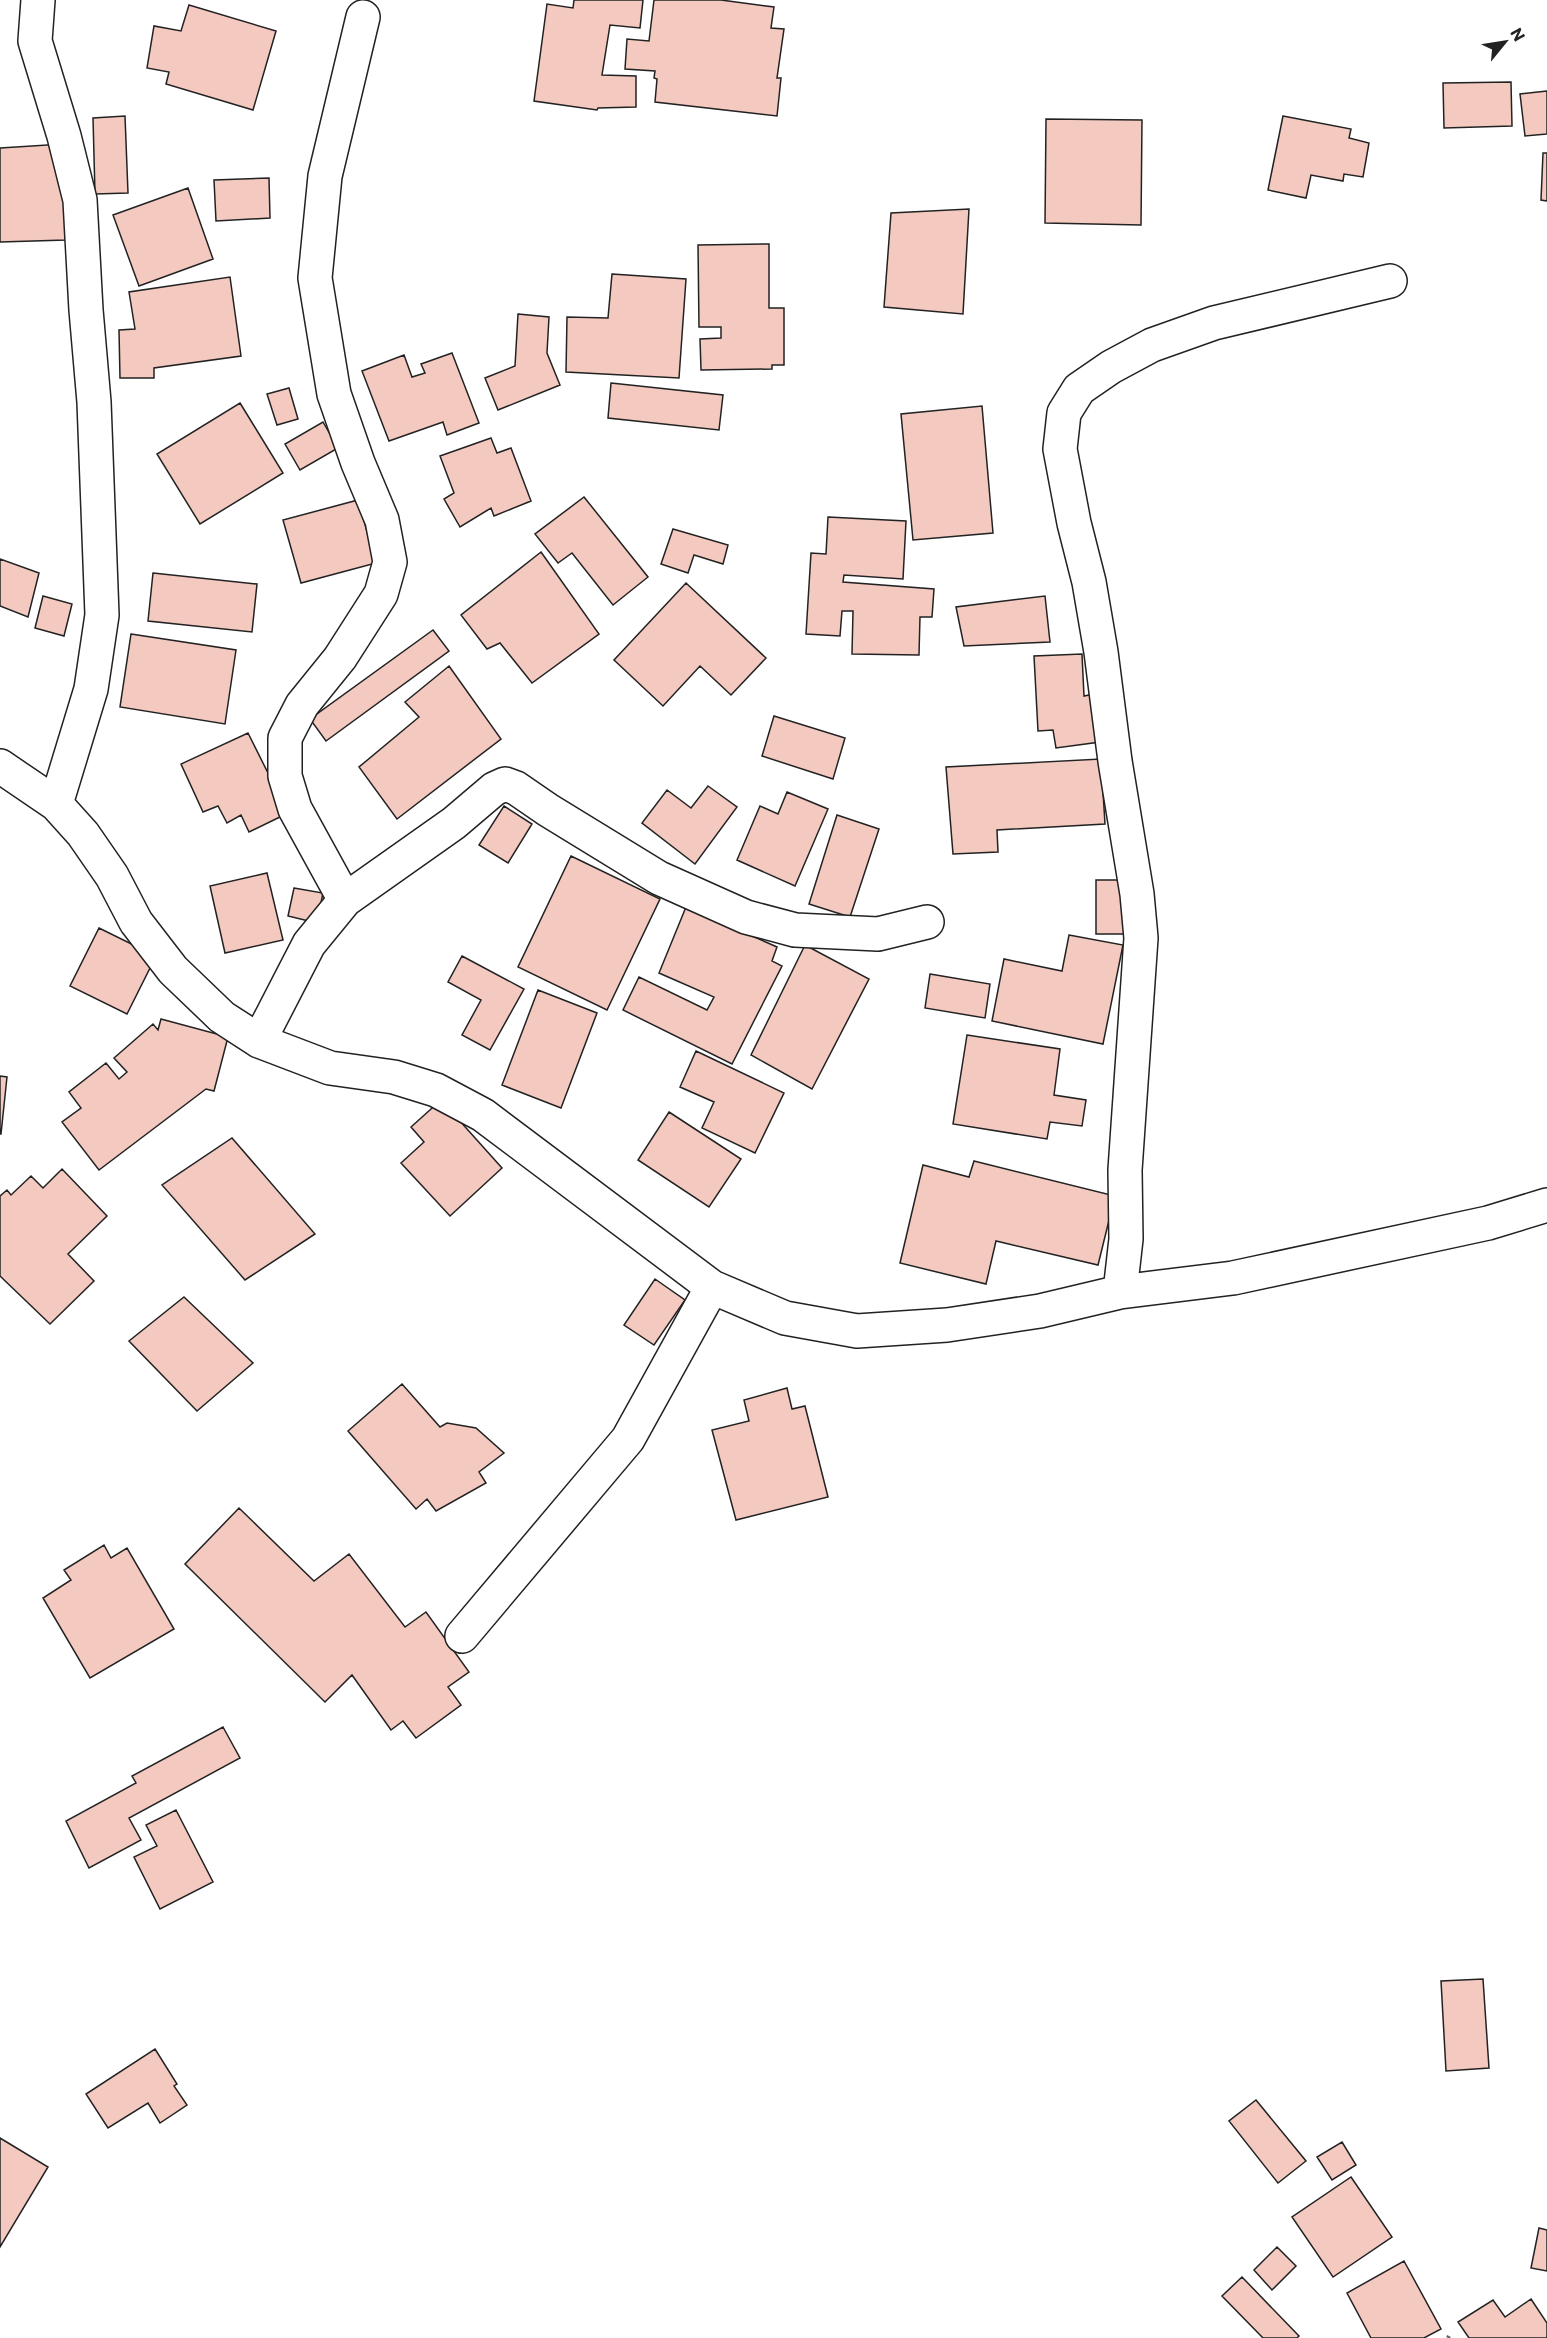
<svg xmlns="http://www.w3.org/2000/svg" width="1547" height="2338" viewBox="0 0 1547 2338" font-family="Commissioner,sans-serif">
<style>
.building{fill:#f3c9c0;stroke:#222;stroke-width:1.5}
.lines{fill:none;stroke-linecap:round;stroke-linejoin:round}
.minor-casing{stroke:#222;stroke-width:36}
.path{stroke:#646464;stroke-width:4;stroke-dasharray:4.5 3;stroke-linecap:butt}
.minor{stroke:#fff;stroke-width:33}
</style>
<rect width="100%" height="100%" fill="#fff"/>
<!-- building -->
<path class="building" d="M 574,0 L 643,0 L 640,28 L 610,25 L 602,75 L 636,76 L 636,107 L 598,108 L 597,110 L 534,101 L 547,4 L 573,8 Z
M 654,0 L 721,0 L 774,7 L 771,28 L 784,29 L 777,78 L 781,78 L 777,116 L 655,102 L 657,79 L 654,78 L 655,71 L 625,69 L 627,39 L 649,41 Z
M 189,5 L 276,31 L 253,110 L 166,84 L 169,72 L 147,68 L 154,26 L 181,31 Z
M 1511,82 L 1512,126 L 1444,128 L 1443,83 Z
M 1547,91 L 1547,134 L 1525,136 L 1520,94 Z
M 125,116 L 128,193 L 95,194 L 93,118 Z
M 1283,116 L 1351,129 L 1349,138 L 1369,143 L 1363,177 L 1344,174 L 1343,181 L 1311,175 L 1306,198 L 1268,190 Z
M 1046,119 L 1142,120 L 1141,225 L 1045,223 Z
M 63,144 L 66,240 L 0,242 L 0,148 Z
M 1543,153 L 1547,153 L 1547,201 L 1541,200 Z
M 269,178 L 270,218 L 216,221 L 214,180 Z
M 188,188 L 213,259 L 139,286 L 113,215 Z
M 969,209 L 963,314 L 884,307 L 891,213 Z
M 769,244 L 769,308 L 784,308 L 784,365 L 772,365 L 772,369 L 701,370 L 700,339 L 721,338 L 721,327 L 699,327 L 698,245 Z
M 612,274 L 686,279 L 679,378 L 566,372 L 567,317 L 608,318 Z
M 230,277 L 241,356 L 154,368 L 154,378 L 120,378 L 119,330 L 135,329 L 129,292 Z
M 518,314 L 549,317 L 547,353 L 560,385 L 498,410 L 485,378 L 515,366 Z
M 452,353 L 479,423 L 447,435 L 443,422 L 389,441 L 362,371 L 404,355 L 412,377 L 425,373 L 421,364 Z
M 611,383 L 723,395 L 719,430 L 608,418 Z
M 289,388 L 298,419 L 277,425 L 267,394 Z
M 240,403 L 283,473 L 200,524 L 157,454 Z
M 982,406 L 993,533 L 913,540 L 901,414 Z
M 323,422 L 338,448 L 300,470 L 285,444 Z
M 491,438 L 497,453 L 511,448 L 531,501 L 494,516 L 491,508 L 460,527 L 444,499 L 454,493 L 440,456 Z
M 584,497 L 648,577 L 613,605 L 572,553 L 558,563 L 535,534 Z
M 358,500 L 376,563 L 301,583 L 283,520 Z
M 828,517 L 906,521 L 903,579 L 844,575 L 843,582 L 934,589 L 932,617 L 920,617 L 919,655 L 852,654 L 853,611 L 842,611 L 840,636 L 806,634 L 811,553 L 826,554 Z
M 673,529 L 728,545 L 723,564 L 694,555 L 688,573 L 661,564 Z
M 541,552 L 599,634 L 532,683 L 500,643 L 487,649 L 461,615 Z
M 0,559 L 39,573 L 28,617 L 0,606 Z
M 153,573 L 257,584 L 252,632 L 148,621 Z
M 686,583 L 766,658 L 731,695 L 700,666 L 663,706 L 614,660 Z
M 43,596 L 72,604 L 64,636 L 35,628 Z
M 1045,596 L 1050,642 L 964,646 L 956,607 Z
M 433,630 L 449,651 L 326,741 L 310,719 Z
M 131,634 L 236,650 L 225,724 L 120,707 Z
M 1082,654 L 1084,696 L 1094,694 L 1100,742 L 1056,748 L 1053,730 L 1038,731 L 1034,656 Z
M 449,666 L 501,739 L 397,819 L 359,767 L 419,717 L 405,702 Z
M 774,716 L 845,738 L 833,779 L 762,756 Z
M 248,733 L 280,797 L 284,815 L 249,832 L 241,815 L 227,823 L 218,806 L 203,812 L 181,764 Z
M 1101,759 L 1105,824 L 997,830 L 998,852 L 953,854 L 946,767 Z
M 708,786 L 737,807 L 695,864 L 642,823 L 667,790 L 691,808 Z
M 787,792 L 828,809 L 795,886 L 737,860 L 760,806 L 778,814 Z
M 504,806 L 532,824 L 508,863 L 479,845 Z
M 837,815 L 879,829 L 850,917 L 809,904 Z
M 571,856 L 660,899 L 607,1010 L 518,967 Z
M 267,873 L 283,940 L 225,953 L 210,886 Z
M 1096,880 L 1131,880 L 1133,934 L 1096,934 Z
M 294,888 L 323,893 L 317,923 L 288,916 Z
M 686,907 L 777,947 L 772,961 L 782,966 L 732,1064 L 623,1010 L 639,977 L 707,1010 L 714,997 L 659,973 Z
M 99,928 L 156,956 L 127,1014 L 70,986 Z
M 1069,935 L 1123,945 L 1103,1044 L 992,1021 L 1004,959 L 1062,971 Z
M 805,945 L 869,979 L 812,1089 L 751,1055 Z
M 462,956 L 524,989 L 490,1050 L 462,1035 L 481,1000 L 448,982 Z
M 930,974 L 990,984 L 985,1018 L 925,1008 Z
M 538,990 L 597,1013 L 561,1108 L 502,1085 Z
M 161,1019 L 228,1037 L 214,1091 L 206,1089 L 99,1170 L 62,1122 L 81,1108 L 69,1092 L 106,1063 L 119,1079 L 127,1072 L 114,1058 L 153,1024 L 158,1030 Z
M 967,1035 L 1060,1049 L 1054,1095 L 1086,1100 L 1082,1126 L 1050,1122 L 1047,1139 L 953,1124 Z
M 696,1051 L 784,1093 L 755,1153 L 702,1128 L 714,1102 L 680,1087 Z
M 0,1076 L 7,1077 L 1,1134 L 0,1134 Z
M 441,1100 L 502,1168 L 450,1216 L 401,1163 L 424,1142 L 411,1127 Z
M 669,1112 L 741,1159 L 709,1207 L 638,1160 Z
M 232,1138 L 315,1234 L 245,1280 L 162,1185 Z
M 974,1161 L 1115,1196 L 1098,1265 L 996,1241 L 986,1284 L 900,1263 L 923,1165 L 969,1177 Z
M 62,1169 L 107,1216 L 68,1254 L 94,1281 L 50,1324 L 0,1276 L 0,1196 L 7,1190 L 11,1195 L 31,1176 L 43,1188 Z
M 655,1279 L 685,1300 L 654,1345 L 624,1325 Z
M 184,1297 L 253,1363 L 197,1411 L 129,1341 Z
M 402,1384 L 440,1427 L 447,1423 L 476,1428 L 504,1453 L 479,1472 L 486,1483 L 436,1511 L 427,1499 L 416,1509 L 348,1431 Z
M 787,1388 L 792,1409 L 805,1406 L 828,1497 L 736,1520 L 712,1430 L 749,1421 L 744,1400 Z
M 239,1508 L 314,1581 L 349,1554 L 405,1627 L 426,1612 L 469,1672 L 448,1687 L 461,1705 L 416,1738 L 403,1721 L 391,1730 L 352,1675 L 325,1702 L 185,1564 Z
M 104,1545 L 111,1558 L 127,1548 L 174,1629 L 90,1678 L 43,1598 L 71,1580 L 64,1570 Z
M 223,1727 L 240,1758 L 129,1818 L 141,1840 L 89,1868 L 66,1821 L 136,1783 L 132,1776 Z
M 176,1810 L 213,1882 L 160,1909 L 134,1857 L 157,1846 L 146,1825 Z
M 1483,1979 L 1489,2068 L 1446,2071 L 1441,1981 Z
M 155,2049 L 177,2084 L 174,2086 L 187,2105 L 160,2123 L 148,2103 L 108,2128 L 86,2094 Z
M 1256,2100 L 1306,2161 L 1278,2183 L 1229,2121 Z
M 0,2138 L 48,2167 L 0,2247 Z
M 1342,2142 L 1356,2165 L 1332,2180 L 1317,2157 Z
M 1351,2177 L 1392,2237 L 1333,2277 L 1292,2217 Z
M 1539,2228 L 1547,2230 L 1547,2271 L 1531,2268 Z
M 1277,2247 L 1296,2266 L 1272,2290 L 1254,2270 Z
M 1404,2261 L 1441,2329 L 1424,2338 L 1371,2338 L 1347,2293 Z
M 1242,2277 L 1299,2336 L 1297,2338 L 1263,2338 L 1222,2296 Z
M 1531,2299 L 1547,2323 L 1547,2338 L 1469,2338 L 1458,2322 L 1493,2300 L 1505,2317 Z"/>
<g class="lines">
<!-- minor casing -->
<g class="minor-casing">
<path id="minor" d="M 38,0 L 35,41 L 64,136 L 80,200 L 86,310 L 94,402 L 102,615 L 91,689 L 56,804
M 0,766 L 56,804 L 83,834 L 112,876 L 136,922 L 173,970 L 222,1017 L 259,1041 L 330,1068 L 394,1077 L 436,1090 L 483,1115 L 712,1287 L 785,1318 L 857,1331 L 947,1325 L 1040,1311 L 1120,1292 L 1233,1278 L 1488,1223 L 1547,1205
M 345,900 L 295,809 L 285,776 L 285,738 L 302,705 L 340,658 L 381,594 L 390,562 L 382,520 L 358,463 L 334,394 L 315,278 L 325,176 L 363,17
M 259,1041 L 309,944 L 345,900 L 454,823 L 494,789 L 505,784 L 516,788 L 548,810 L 659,878 L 746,917 L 795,930 L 878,934 L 927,922
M 1120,1292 L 1126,1239 L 1125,1170 L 1141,938 L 1137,894 L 1115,761 L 1101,652 L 1089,582 L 1074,523 L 1060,449 L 1064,413 L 1079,389 L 1111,367 L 1152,345 L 1214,323 L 1390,281
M 462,1636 L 628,1439 L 712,1287"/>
</g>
<!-- path -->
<path class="path" d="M 1448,2338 L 1449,2336"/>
<!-- minor -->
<use href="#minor" class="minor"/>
</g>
<!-- north arrow -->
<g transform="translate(1505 42) rotate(60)" stroke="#ffffff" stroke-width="4.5" paint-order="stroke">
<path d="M0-4.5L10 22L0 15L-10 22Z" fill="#222222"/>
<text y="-9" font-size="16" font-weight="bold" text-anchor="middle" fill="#222222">N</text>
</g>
</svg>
